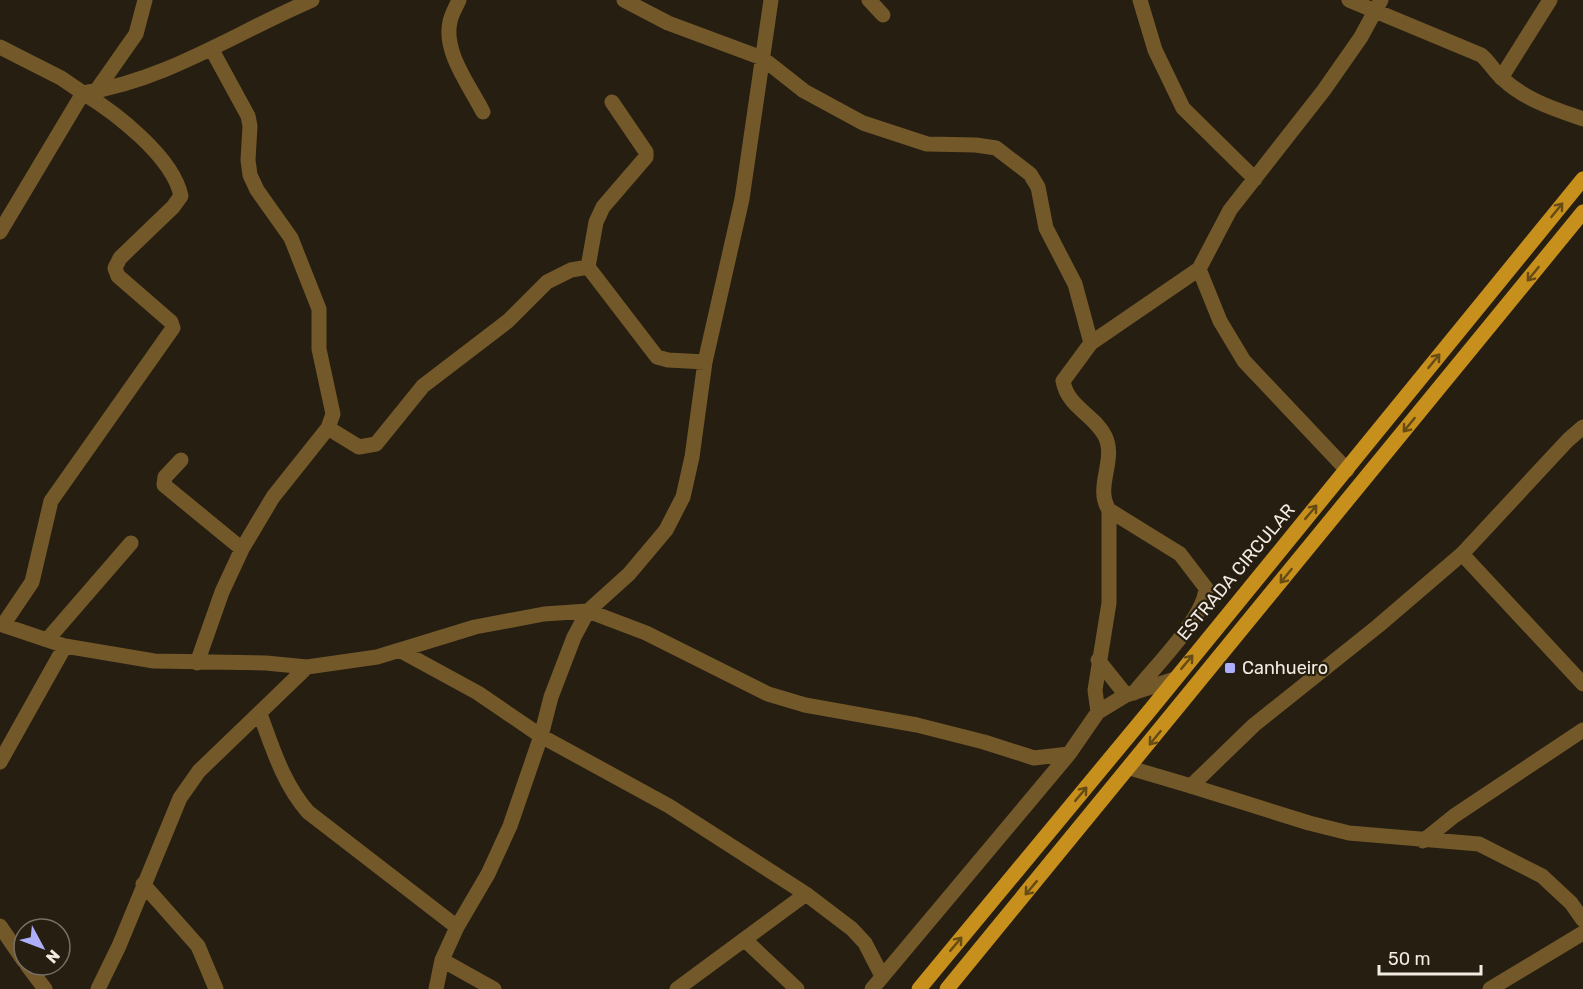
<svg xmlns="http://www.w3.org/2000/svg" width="1583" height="989" viewBox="0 0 1583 989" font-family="Rubik,sans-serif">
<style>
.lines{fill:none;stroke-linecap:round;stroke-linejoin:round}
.minor{stroke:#73582a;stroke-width:15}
.tertiary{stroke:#73582a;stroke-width:15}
.primary{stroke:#c78f1c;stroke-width:15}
.oneway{stroke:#664b15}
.poi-dot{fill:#adaffb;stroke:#261e11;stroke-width:2}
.labels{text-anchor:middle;stroke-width:4.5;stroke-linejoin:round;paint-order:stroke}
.street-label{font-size:18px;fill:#f1ebe2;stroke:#261e11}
.poi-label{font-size:18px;fill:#f1ebe2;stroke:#261e11;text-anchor:start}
</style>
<rect width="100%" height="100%" fill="#261e11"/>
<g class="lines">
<!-- minor -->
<path class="minor" d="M 459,0 C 456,7 451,15 450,22 C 443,52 470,86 483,112
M 624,0 L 668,23 L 762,58 L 804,91 L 863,123 L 927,144 L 976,145 L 996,148 L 1030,174 L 1038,187 L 1046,228 L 1075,284 L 1091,343
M 869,0 L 883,15
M 1140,0 L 1155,50 L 1183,108 L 1255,179
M 1349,0 L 1481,55 C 1490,62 1494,72 1503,79 C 1525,100 1555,109 1583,119
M 0,47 L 61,78 L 83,93 C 167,80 235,33 312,0
M 1501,78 L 1550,0
M 96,91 L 136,34 L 145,0
M 612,102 L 646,152 L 646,157 L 603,207 L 596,222 L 588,267 L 657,357 L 668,360 L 705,362
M 0,232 L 83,93 C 116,113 173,157 181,196 L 173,207 L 120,258 L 115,268 L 118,276 L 171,322 L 173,328 L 51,501 L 32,582 L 3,625
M 1199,269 L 1220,321 L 1244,361 L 1347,470
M 328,428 L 359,447 L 376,444 L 423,386 L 508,321 L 547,282 L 571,270 L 588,267
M 181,460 L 165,477 L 164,485 L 242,549
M 1462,554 L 1583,684
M 0,624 L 65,646 L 154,661 L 266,663 L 307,667 L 377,657 L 475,627 L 544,614 L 588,611 L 646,633 L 768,694 L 805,705 L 917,725 L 984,742 L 1034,758 L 1069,754
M 47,640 L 131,543
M 401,651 L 478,693 L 541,736 L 669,806 L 806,894 L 852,929 L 865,943 L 882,976
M 1098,660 L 1126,695
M 197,663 L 222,592 L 242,549 L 273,497 L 328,428 L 333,414 L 319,349 L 319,309 L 291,238 L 257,190 L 250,175 L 248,160 L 250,126 L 248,116 L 212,50
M 1134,693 C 1154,667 1204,619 1206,588 L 1180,554 L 1109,510 C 1094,487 1117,460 1105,436 C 1094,414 1068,408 1063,381 L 1091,343 L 1199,269 L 1230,210 L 1324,90 L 1361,37 L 1381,0
M 1098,712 L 1095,690 L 1109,603 L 1109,510
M 260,714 C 273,749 283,783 308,812 L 457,927
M 0,762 L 65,646
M 1191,786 L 1309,823 L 1349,833 L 1479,844 L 1542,876 L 1571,903 L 1583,920
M 1423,841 L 1454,816 L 1583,730
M 143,884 L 198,946 L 216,989
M 0,926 L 24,961
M 745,940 L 797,989
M 442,960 L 494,989
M 27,965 L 45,989
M 98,989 L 119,946 L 180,798 L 199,771 L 307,667
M 436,989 L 442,960 L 457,927 L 488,874 L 510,826 L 541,736 L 551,697 L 574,637 L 588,611 L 629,574 L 666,530 L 683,497 L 692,457 L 705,362 L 742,199 L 771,0
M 677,989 L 806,894
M 872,989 L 1069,754 L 1098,712 L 1126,695 L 1172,680"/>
<!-- tertiary -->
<path class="tertiary" d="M 1130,768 L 1191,786 L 1254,725 L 1378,626 L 1462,554 L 1568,440 L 1583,427
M 1490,989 L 1583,933"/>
<!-- primary -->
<path class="primary" d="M 919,989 L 1151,709 L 1583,179
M 947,989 L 1583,212"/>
</g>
<!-- one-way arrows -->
<defs><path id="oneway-shaft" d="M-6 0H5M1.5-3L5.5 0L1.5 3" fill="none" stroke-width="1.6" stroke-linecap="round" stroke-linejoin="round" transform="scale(1.5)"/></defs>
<g class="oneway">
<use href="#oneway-shaft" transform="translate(1557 210) rotate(-51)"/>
<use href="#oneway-shaft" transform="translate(1533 274) rotate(129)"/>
<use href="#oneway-shaft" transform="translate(1434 361) rotate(-51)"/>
<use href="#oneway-shaft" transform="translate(1409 425) rotate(129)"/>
<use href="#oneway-shaft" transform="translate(1311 512) rotate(-50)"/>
<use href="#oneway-shaft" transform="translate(1286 576) rotate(129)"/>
<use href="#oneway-shaft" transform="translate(1187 662) rotate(-50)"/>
<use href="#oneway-shaft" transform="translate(1155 738) rotate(129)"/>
<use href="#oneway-shaft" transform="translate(1081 794) rotate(-50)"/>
<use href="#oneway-shaft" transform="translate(1031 888) rotate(130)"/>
<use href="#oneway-shaft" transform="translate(956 944) rotate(-50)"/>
</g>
<!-- markers -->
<rect class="poi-dot" x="1224" y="662" width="12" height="12" rx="3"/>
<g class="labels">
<!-- street labels -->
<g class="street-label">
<text transform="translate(1236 572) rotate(-50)" y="6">ESTRADA CIRCULAR</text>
</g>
<!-- poi labels -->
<g class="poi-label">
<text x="1242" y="674">Canhueiro</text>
</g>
</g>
<!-- north arrow -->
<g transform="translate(42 947) rotate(131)"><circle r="28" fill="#261e11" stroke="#777065" stroke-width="1.5"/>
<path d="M0-4.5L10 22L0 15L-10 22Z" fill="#adaffb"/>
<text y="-9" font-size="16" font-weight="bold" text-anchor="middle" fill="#f1ebe2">N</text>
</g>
<!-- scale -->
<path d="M1379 965v9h102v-9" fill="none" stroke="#f1ebe2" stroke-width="3"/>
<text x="1388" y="965" font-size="18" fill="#f1ebe2" stroke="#261e11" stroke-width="4.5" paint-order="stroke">50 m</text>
</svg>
